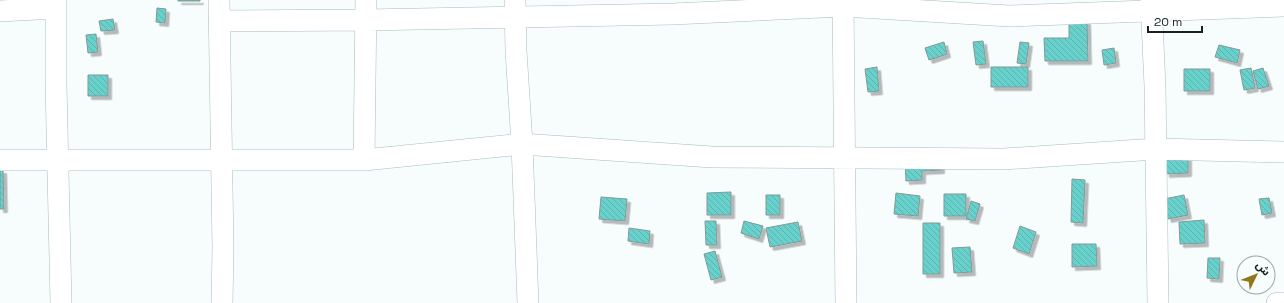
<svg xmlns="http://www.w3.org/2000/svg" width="1284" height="303" viewBox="0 0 1284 303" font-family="'Space Grotesk','Noto Sans Arabic',sans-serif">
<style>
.building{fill:url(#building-back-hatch);stroke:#829997;filter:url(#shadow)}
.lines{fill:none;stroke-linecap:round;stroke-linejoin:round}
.minor-casing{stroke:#a7bdc3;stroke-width:22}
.minor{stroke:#fff;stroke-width:21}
</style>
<defs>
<pattern id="building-back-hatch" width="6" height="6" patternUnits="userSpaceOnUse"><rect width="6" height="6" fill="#69d1cc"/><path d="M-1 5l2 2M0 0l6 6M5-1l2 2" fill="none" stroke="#5ab3af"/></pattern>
<filter id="shadow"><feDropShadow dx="3.5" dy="3.5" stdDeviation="0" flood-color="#0004"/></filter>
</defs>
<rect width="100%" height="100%" fill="#f7fcfd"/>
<!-- building -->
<path class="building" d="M 178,0 L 200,0 L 200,1 L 178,1 Z
M 157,8 L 166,9 L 165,23 L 156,22 Z
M 113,19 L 115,30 L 101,31 L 99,21 Z
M 1069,21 L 1087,21 L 1088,61 L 1045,61 L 1044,38 L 1069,38 Z
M 96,34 L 98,52 L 88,53 L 86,35 Z
M 983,41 L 986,64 L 976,65 L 973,42 Z
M 944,42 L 947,54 L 929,60 L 925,48 Z
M 1020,42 L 1029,43 L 1026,64 L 1017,63 Z
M 1219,45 L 1240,50 L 1237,63 L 1215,57 Z
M 1114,48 L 1116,63 L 1104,65 L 1102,50 Z
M 877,67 L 879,91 L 868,92 L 865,69 Z
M 991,67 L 1028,67 L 1028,87 L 991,87 Z
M 1251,68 L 1255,88 L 1244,90 L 1240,70 Z
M 1263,68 L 1269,86 L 1258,89 L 1253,71 Z
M 1184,69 L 1210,69 L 1210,91 L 1184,91 Z
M 88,75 L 108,75 L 108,96 L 88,96 Z
M 1166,157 L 1188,157 L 1188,173 L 1166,174 Z
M 941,159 L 941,170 L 922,171 L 922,180 L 906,181 L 905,160 Z
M 0,170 L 3,170 L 4,209 L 0,209 Z
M 1072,179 L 1085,180 L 1083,223 L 1071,222 Z
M 731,192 L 731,215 L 707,215 L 707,193 Z
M 896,193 L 920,196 L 918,216 L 894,214 Z
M 944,194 L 966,194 L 966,216 L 944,216 Z
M 766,195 L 780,195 L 780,215 L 766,215 Z
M 1184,195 L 1188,215 L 1168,219 L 1164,199 Z
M 601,197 L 627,199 L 625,221 L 599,219 Z
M 1269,198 L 1272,213 L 1262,215 L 1259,199 Z
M 971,201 L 980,204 L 975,221 L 966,219 Z
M 1204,220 L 1205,243 L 1180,244 L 1179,222 Z
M 705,221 L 716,221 L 717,245 L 706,245 Z
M 744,221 L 763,226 L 759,239 L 741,233 Z
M 798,222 L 802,241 L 770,247 L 766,228 Z
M 923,223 L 940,223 L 940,274 L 923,274 Z
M 1020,226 L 1036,232 L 1029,254 L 1013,248 Z
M 629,228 L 650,231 L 649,244 L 628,241 Z
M 1072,244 L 1096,244 L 1097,266 L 1072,267 Z
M 970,247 L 972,272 L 954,273 L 952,248 Z
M 715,251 L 722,277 L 711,280 L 704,254 Z
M 1208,258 L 1220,258 L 1219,279 L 1207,278 Z"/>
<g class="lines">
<!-- minor casing -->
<g class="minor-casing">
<path id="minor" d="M 56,0 L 56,84 L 61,303
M 219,0 L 223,248 L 222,303
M 515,0 L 516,51 L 522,144 L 528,303
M 843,0 L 846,303
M 1151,0 L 1155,86 L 1158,303
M 0,11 L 56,8
M 219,21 L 366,20 L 673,14 L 843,6 L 1009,16 L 1284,6
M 0,160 L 364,160 L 522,144 L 712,157 L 1004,159 L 1156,149 L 1284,152
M 364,160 L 366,0
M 1277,303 L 1284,303"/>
</g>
<!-- minor -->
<use href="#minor" class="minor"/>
</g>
<!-- north arrow -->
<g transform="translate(1256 275) rotate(47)"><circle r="19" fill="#f7fcfd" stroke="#9ea4a5"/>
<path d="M0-3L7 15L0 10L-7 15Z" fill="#90771d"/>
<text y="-6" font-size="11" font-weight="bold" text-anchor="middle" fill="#182022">ش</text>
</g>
<!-- scale -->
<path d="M1148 26v6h54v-6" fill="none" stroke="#182022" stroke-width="2"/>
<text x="1154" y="26" font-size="12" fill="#182022" stroke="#f7fcfd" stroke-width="3" paint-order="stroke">20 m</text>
</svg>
